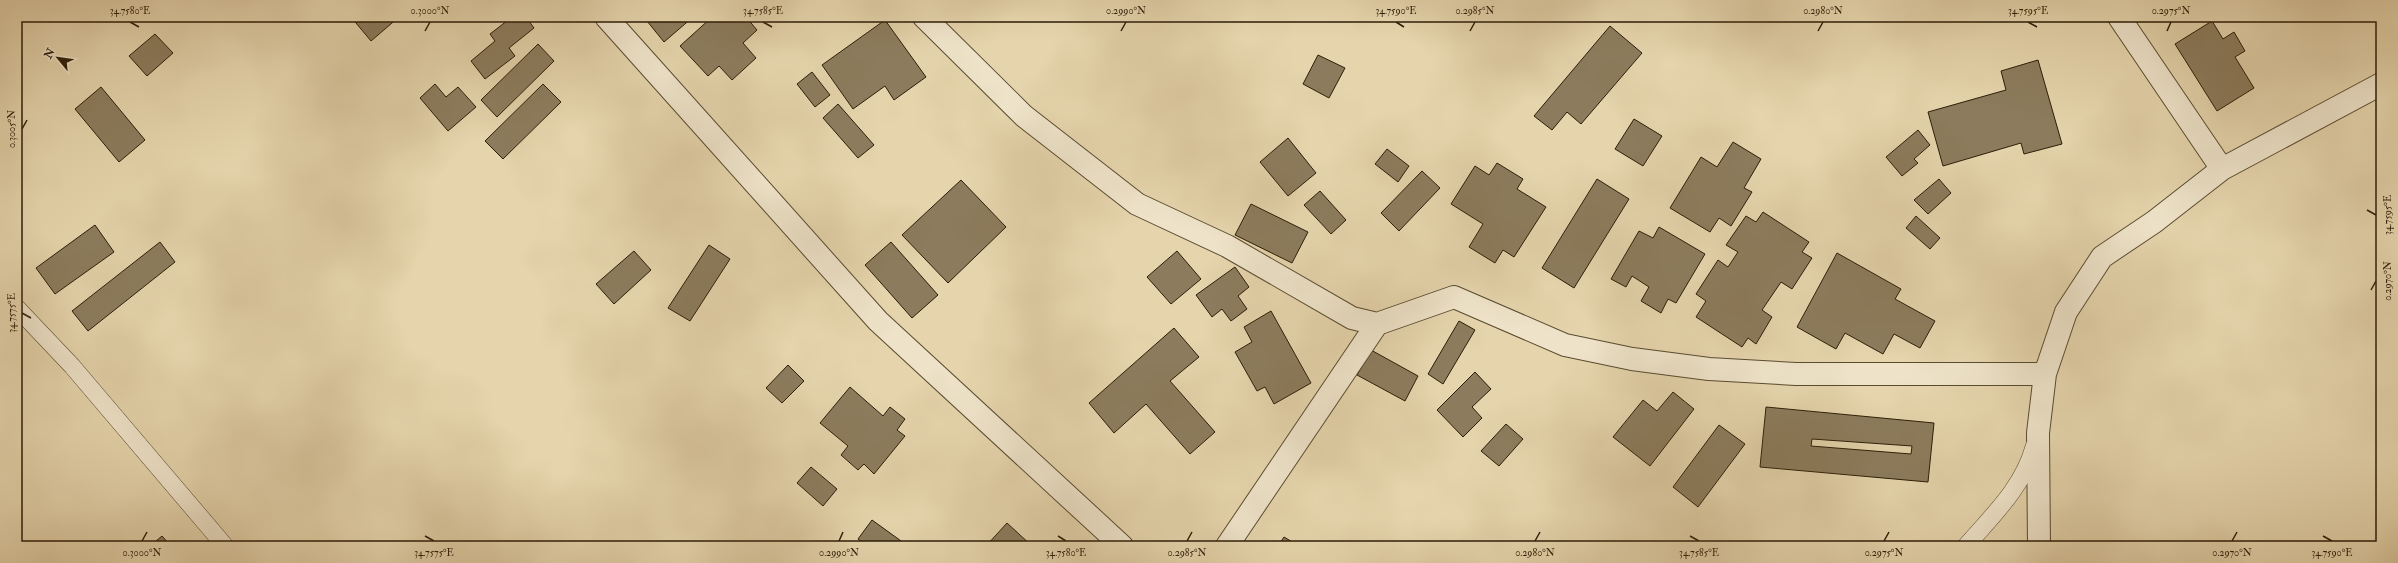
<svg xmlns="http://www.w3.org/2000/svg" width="2398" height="563" viewBox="0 0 2398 563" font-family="'IM FELL Double Pica',serif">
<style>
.building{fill:#8c7c5d;stroke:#2c1d07;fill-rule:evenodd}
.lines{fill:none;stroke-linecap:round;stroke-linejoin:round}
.service-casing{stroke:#5a4b30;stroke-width:18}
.minor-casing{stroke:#5a4b30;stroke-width:24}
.service{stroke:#eee3c9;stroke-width:17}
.minor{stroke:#eee3c9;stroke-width:22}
.ticks{fill:none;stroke:#2c1d07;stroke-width:1.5}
.neatline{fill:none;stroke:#2c1d07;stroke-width:1.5}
.ticks-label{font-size:10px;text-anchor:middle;fill:#2c1d07}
</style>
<rect width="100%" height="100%" fill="#e5d4ac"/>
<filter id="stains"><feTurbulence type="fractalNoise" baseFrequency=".005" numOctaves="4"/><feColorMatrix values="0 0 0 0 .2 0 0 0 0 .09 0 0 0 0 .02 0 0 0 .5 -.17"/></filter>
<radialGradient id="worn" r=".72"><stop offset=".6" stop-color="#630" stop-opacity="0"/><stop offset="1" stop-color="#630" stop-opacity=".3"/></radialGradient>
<!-- building -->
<path class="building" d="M 351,17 L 399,17 L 371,41 Z
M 512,17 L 526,17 L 534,28 L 509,48 L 515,56 L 485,79 L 471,61 L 495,41 L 490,34 Z
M 652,17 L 693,17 L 664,42 L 647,21 Z
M 712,17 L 746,17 L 757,30 L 743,43 L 756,58 L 732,80 L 719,66 L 708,76 L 680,46 Z
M 885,20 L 926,77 L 894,100 L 885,86 L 853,109 L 822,65 Z
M 2212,21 L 2223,39 L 2234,32 L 2245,51 L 2235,57 L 2254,88 L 2217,111 L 2175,44 Z
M 1610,26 L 1642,53 L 1581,124 L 1567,112 L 1552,130 L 1534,116 Z
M 155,34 L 173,53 L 147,76 L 129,56 Z
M 538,44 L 554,61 L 497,117 L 481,100 Z
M 1318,55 L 1345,68 L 1329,98 L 1303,84 Z
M 2038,60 L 2062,144 L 2024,154 L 2021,143 L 1943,166 L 1928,112 L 2006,90 L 2001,71 Z
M 812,72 L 830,95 L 815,107 L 797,84 Z
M 435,84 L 446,97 L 458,87 L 476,107 L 448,131 L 420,98 Z
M 543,84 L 561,102 L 503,159 L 485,141 Z
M 101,87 L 145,140 L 119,162 L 75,109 Z
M 838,104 L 874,145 L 858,158 L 823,118 Z
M 1634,119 L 1662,136 L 1643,166 L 1615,149 Z
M 1918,130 L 1930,145 L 1914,159 L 1918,163 L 1902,176 L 1886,157 Z
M 1288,138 L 1316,173 L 1288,196 L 1260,162 Z
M 1733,142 L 1761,159 L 1744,188 L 1752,192 L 1731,226 L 1719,218 L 1710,232 L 1670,208 L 1701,157 L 1717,167 Z
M 1387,149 L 1409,166 L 1398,182 L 1375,164 Z
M 1497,163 L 1523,179 L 1517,189 L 1546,207 L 1514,257 L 1503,250 L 1495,263 L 1469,247 L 1483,224 L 1451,204 L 1475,166 L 1489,175 Z
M 1422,171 L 1440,188 L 1399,231 L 1381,213 Z
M 1597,179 L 1629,199 L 1574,288 L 1542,268 Z
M 1939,179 L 1951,193 L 1928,214 L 1914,200 Z
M 961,180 L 1006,227 L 948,283 L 902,235 Z
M 1320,191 L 1346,220 L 1331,234 L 1304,205 Z
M 1251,204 L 1308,232 L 1292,263 L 1235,235 Z
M 1763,212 L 1809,242 L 1802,252 L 1812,258 L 1792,289 L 1781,282 L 1762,310 L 1772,317 L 1756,344 L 1748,338 L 1742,347 L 1696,317 L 1706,301 L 1696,294 L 1718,260 L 1728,267 L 1738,252 L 1726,245 L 1746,216 L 1756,222 Z
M 1916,216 L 1940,238 L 1930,249 L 1906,228 Z
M 95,225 L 114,252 L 55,294 L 36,268 Z
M 1659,227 L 1705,254 L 1676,303 L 1668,299 L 1661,313 L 1641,301 L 1649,287 L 1632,276 L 1626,287 L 1611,279 L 1639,231 L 1653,238 Z
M 160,242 L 175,262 L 88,331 L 72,311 Z
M 891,242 L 938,295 L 912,318 L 865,265 Z
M 709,245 L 730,259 L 690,321 L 668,308 Z
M 634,251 L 651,270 L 614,304 L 596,284 Z
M 1177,251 L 1201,279 L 1171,304 L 1147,277 Z
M 1837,253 L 1901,289 L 1895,299 L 1935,321 L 1920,348 L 1894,334 L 1883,354 L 1845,333 L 1836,349 L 1797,327 Z
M 1235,267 L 1249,287 L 1238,296 L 1247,309 L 1231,321 L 1222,309 L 1212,317 L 1196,295 Z
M 1271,311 L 1311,383 L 1274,404 L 1265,387 L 1257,391 L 1235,352 L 1252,342 L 1244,327 Z
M 1459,321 L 1475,330 L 1443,384 L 1428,374 Z
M 1174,328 L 1199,357 L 1170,381 L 1215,432 L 1190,454 L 1146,404 L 1114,433 L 1089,403 Z
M 1371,350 L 1418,376 L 1405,401 L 1357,375 Z
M 788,365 L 804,381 L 782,403 L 766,388 Z
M 1475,372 L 1491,389 L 1472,407 L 1482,418 L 1463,437 L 1437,410 Z
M 850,387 L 883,416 L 890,407 L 905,419 L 897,430 L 905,436 L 874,474 L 864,464 L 858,470 L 841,455 L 848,446 L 820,423 Z
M 1673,392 L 1694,409 L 1650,466 L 1613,437 L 1643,400 L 1657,411 Z
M 1766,407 L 1934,423 L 1928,482 L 1760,467 ZM 1812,439 L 1912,446 L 1911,454 L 1811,446 Z
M 1506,424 L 1523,439 L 1499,466 L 1481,451 Z
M 1719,425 L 1745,444 L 1698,507 L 1673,487 Z
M 811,467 L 837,489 L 823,506 L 797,483 Z
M 872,520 L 908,546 L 867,546 L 858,539 Z
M 1007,523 L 1032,546 L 986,546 Z
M 162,536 L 171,546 L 150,546 Z
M 1284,537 L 1299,546 L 1278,546 Z"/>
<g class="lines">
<!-- service casing -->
<g class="service-casing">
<path id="service" d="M 17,308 L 72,366 L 225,546
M 1966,546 C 1993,515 2023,487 2034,447"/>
</g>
<!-- minor casing -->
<g class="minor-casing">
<path id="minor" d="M 606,17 L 878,321 L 1122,546
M 924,17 L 1024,116 L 1137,204 L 1227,246 L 1352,318 L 1377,324 L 1454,297 L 1565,345 L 1632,359 L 1709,369 L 1796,374 L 2045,374
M 2119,17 L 2222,169
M 1227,546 L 1377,324
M 2039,546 L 2038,433 L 2045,374 L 2066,312 L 2102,257 L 2154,222 L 2222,169 L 2381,84"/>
</g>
<!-- service -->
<use href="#service" class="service"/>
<!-- minor -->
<use href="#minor" class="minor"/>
</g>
<!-- ticks -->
<path class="ticks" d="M 130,22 L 139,27M 763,22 L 772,27M 1396,22 L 1404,27M 2028,22 L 2037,27M 425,31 L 430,22M 1121,31 L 1126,22M 1470,31 L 1475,22M 1818,31 L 1823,22M 2167,31 L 2171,22M 22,129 L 27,120M 2367,210 L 2376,215M 2371,290 L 2376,281M 22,313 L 31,318M 425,536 L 434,541M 1058,536 L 1066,541M 1690,536 L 1699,541M 2323,536 L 2332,541M 142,541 L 147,532M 839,541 L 843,532M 1187,541 L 1192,532M 1535,541 L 1540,532M 1884,541 L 1889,532M 2232,541 L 2237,532"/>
<!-- margin -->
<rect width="2398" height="563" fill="none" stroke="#e5d4ac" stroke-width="44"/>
<!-- north arrow -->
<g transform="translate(58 58) rotate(299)" stroke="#eee3c9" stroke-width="3" paint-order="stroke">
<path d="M0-3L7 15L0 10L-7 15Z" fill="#2c1d07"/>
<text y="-6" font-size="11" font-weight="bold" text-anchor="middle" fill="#2c1d07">N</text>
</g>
<rect x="22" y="22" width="2354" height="519" class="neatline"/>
<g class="ticks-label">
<text x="130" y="14">34.7580°E</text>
<text x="430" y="14">0.3000°N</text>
<text x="763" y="14">34.7585°E</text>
<text x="1126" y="14">0.2990°N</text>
<text x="1396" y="14">34.7590°E</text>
<text x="1475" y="14">0.2985°N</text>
<text x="1823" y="14">0.2980°N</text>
<text x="2028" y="14">34.7595°E</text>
<text x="2171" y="14">0.2975°N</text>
<text transform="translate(11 129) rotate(-90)" y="4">0.3005°N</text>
<text transform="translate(2387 215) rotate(-90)" y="4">34.7595°E</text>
<text transform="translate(2387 281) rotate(-90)" y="4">0.2970°N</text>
<text transform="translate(11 313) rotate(-90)" y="4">34.7575°E</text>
<text x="142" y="556">0.3000°N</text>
<text x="434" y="556">34.7575°E</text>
<text x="839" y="556">0.2990°N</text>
<text x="1066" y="556">34.7580°E</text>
<text x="1187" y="556">0.2985°N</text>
<text x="1535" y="556">0.2980°N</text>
<text x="1699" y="556">34.7585°E</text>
<text x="1884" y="556">0.2975°N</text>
<text x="2232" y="556">0.2970°N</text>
<text x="2332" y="556">34.7590°E</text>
</g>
<rect width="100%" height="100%" filter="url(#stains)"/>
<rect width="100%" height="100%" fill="url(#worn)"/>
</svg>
